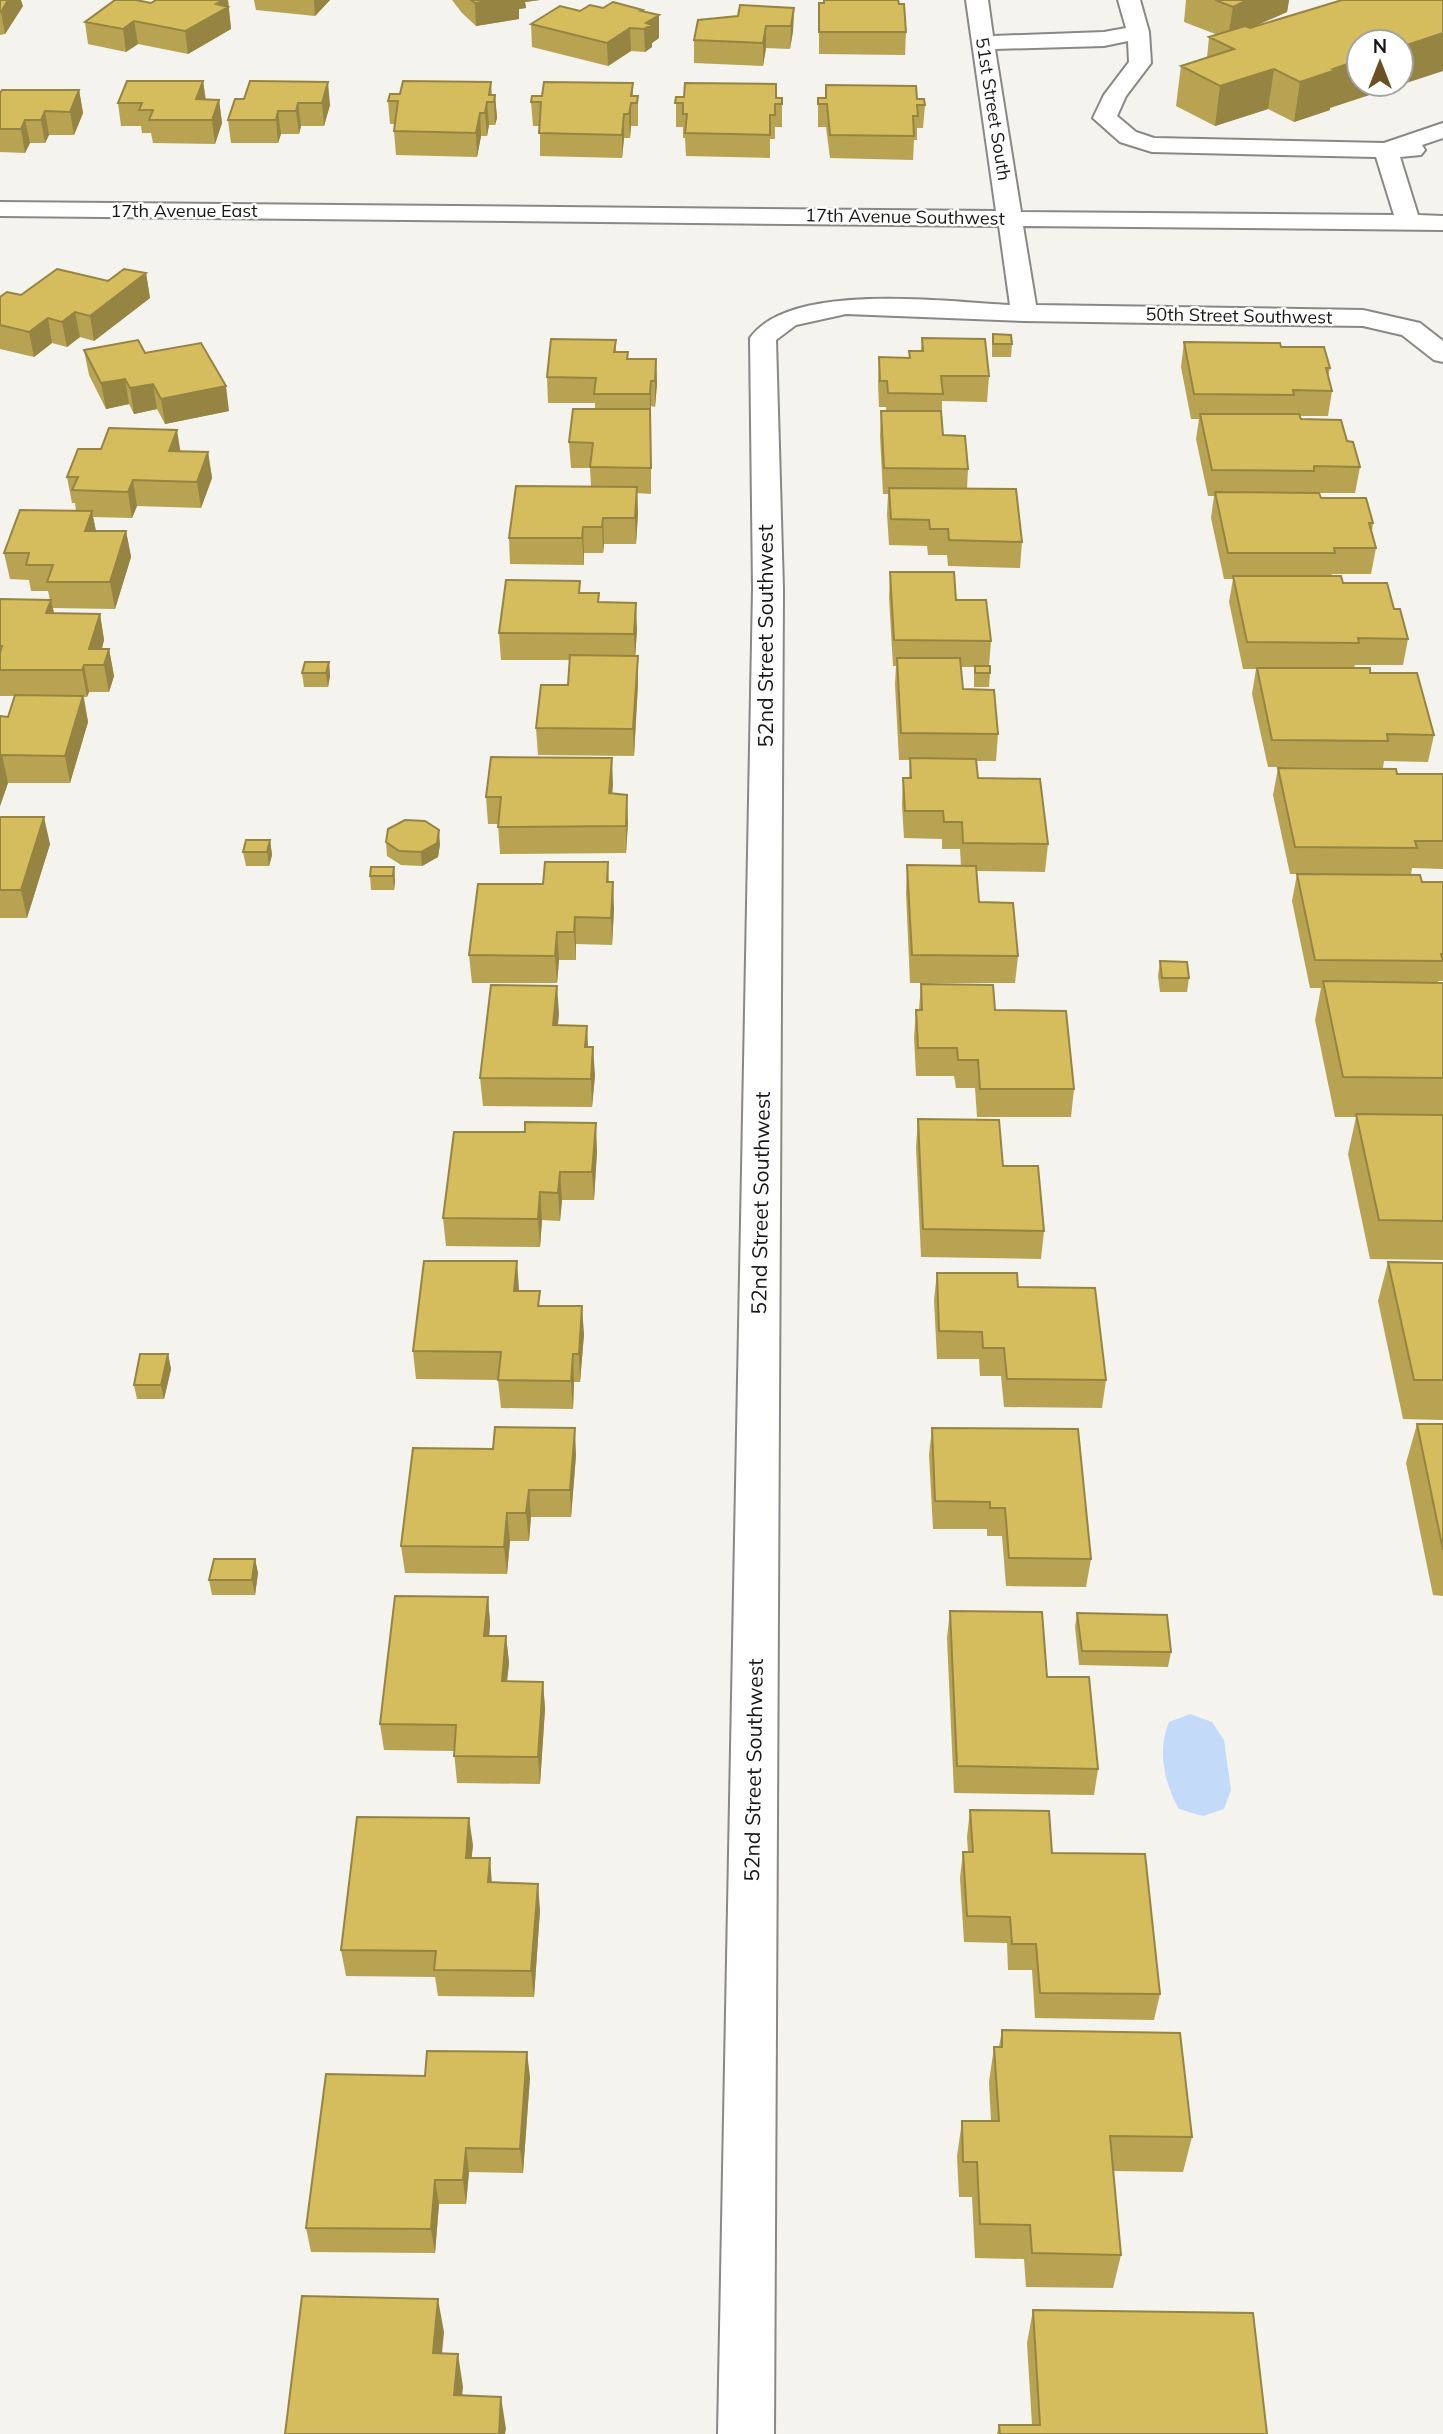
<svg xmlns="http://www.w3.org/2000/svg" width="1443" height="2434" viewBox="0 0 1443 2434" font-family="Mulish,sans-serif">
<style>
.water{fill:#c3dbf8}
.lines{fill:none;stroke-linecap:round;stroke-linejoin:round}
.minor-casing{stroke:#898884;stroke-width:4}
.minor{fill:#fff;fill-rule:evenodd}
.wall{fill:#b7a351}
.shaded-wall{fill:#958442}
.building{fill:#d5bd5e;stroke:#958442;stroke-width:2}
.labels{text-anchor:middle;stroke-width:5;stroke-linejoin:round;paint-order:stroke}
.far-street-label{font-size:18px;fill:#171715;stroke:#fff}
.street-label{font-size:21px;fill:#171715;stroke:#fff}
</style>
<rect width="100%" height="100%" fill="#f4f3ee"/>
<!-- water -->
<path class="water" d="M 1190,1714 L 1212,1722 L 1224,1740 L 1231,1790 L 1224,1809 L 1203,1816 L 1179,1809 C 1164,1783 1157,1750 1169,1722 Z"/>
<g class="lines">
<!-- minor casing -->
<g class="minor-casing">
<path id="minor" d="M 966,0 L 988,0 L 993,36 L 1104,32 L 1126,28 L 1118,0 L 1140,0 L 1149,32 L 1151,63 L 1126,96 L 1117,116 L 1136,132 L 1154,138 L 1384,143 L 1443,123 L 1443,138 L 1422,145 L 1425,150 L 1421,155 L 1400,157 L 1418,215 L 1443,216 L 1443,230 L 1023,226 L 1036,305 L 1363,310 L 1420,323 L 1443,341 L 1443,362 L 1434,360 L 1402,335 L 1363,326 L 1024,321 L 846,314 L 796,325 L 776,340 L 783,589 L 774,2434 L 718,2434 L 753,589 L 750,338 C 790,281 946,302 1010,305 L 999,226 L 0,216 L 0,202 L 996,211 ZM 1128,41 L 1129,62 L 1104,95 L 1093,118 L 1120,142 L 1152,152 L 1376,157 L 1394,215 L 1021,212 L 995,49 L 1104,46 Z"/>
</g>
<!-- minor -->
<use href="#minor" class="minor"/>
</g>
<!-- wall -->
<path class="wall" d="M 0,0 L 23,6 L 5,34 L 0,35 Z
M 156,0 L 228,0 L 231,29 L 188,54 L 138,44 L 126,52 L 88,44 L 85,22 L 151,3 Z
M 254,0 L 330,0 L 315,16 L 256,10 Z
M 452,0 L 540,0 L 525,2 L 526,8 L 519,9 L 519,19 L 476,26 L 462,13 Z
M 823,0 L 906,32 L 905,55 L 819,54 L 819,3 L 823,3 Z
M 1186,0 L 1289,0 L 1287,12 L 1253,27 L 1330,108 L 1330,110 L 1294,122 L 1268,109 L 1215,126 L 1176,106 L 1181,66 L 1207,58 L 1209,37 L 1218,35 L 1184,22 Z
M 603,8 L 643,10 L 659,38 L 652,43 L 652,47 L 645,52 L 631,51 L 608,66 L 532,47 L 531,24 L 580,11 Z
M 794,8 L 793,31 L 790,49 L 766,48 L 763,66 L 694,63 L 694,40 L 738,16 Z
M 203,81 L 206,100 L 219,100 L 222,123 L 215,144 L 153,143 L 151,133 L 142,133 L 141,126 L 121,126 L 118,103 Z
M 250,81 L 330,105 L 324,126 L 301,126 L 299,134 L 281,134 L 278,143 L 231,143 L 228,120 L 244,99 Z
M 491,82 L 492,95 L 495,95 L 497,118 L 495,125 L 489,125 L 487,136 L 481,136 L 477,157 L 396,155 L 394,131 L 395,124 L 390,124 L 388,101 L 400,94 Z
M 633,83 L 633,96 L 638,96 L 638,126 L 631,126 L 630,138 L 624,138 L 622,158 L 540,156 L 540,126 L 533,126 L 531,102 L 542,96 Z
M 79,90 L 83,113 L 74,135 L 49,135 L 45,143 L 30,143 L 25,153 L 0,152 L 0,93 Z
M 676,97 L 782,98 L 782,127 L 775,127 L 775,139 L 770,139 L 770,158 L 686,156 L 685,138 L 683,138 L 683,127 L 676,127 Z
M 818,98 L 917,99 L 925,105 L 923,128 L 917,128 L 917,140 L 914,140 L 913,160 L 830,158 L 826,127 L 818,127 Z
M 146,273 L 150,298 L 94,341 L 80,337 L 67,347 L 52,343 L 34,357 L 0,349 L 0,297 L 21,295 Z
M 993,334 L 1012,344 L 1011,357 L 992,357 L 992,347 Z
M 922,338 L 989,376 L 987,402 L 942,401 L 942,415 L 943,435 L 968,469 L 967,489 L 1022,542 L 1020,568 L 948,566 L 947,555 L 928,555 L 927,546 L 889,545 L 887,514 L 888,494 L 883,494 L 880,436 L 881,411 L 886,411 L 886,407 L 879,407 L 878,383 L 879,357 L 909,358 L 909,351 L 921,351 Z
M 616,340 L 616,352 L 628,359 L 656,359 L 657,384 L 655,407 L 651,406 L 651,494 L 637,493 L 638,513 L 636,544 L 604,544 L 603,553 L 584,553 L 584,565 L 510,564 L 509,538 L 591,486 L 590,468 L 571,468 L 569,442 L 595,409 L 595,403 L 548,403 L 547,377 Z
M 1184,342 L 1281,347 L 1330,368 L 1328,377 L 1332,391 L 1328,416 L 1300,416 L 1301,419 L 1347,441 L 1360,467 L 1355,493 L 1311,493 L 1373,523 L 1372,531 L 1376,548 L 1371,574 L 1332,574 L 1331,576 L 1394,609 L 1408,639 L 1403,665 L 1355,665 L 1354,668 L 1370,673 L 1434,735 L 1428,762 L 1384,761 L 1383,768 L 1268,767 L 1252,694 L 1256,669 L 1243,669 L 1229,602 L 1233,579 L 1224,579 L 1211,518 L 1214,496 L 1208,496 L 1196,439 L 1199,419 L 1191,419 L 1181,367 Z
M 84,350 L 145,353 L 229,411 L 165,424 L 157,409 L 134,414 L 129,404 L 106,409 L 89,375 Z
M 180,452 L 208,452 L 212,478 L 201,508 L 137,506 L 132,518 L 93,517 L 96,531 L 126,531 L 131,557 L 115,609 L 53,608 L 54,614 L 100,614 L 104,640 L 102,649 L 109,649 L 114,676 L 109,692 L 89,692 L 87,697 L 84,697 L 88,722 L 70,783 L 8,783 L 0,806 L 0,716 L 8,717 L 15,696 L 0,696 L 0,599 L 50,600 L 48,591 L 31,591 L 29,580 L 10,579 L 4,553 L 76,511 L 75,503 L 72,503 L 67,477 Z
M 890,572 L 956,600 L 991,641 L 989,666 L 990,673 L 989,687 L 974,687 L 974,667 L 961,667 L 963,689 L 998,734 L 996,761 L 976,761 L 978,778 L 1048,844 L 1045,872 L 976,871 L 979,902 L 1018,956 L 1015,983 L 910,983 L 906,893 L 907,865 L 961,866 L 960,849 L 942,849 L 942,839 L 904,838 L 902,805 L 903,778 L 909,778 L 910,760 L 899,760 L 895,684 L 896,666 L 893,666 L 889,598 Z
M 580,581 L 580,593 L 599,602 L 637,629 L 635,656 L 638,656 L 638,683 L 634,756 L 538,755 L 536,728 L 568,685 L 570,660 L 501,660 L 499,633 Z
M 329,662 L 330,676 L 328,687 L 304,687 L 302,673 Z
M 612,758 L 612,793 L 628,822 L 626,853 L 500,854 L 498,824 L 488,824 L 486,797 Z
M 1278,768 L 1397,774 L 1443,774 L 1443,869 L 1412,868 L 1411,875 L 1422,882 L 1443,882 L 1443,981 L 1438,981 L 1438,983 L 1443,983 L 1443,1260 L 1370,1259 L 1348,1154 L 1356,1117 L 1335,1117 L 1315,1020 L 1321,988 L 1310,988 L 1292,901 L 1297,874 L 1290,874 L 1273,795 Z
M 0,817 L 50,844 L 27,918 L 0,918 Z
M 270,840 L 272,855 L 269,866 L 246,866 L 243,852 Z
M 386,842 L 440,844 L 438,857 L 422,866 L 401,865 L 387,856 Z
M 608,862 L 609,882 L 614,909 L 612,945 L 576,944 L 576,960 L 559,960 L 557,983 L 472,983 L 469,955 L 543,884 Z
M 394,867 L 395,881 L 394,890 L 371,890 L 370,876 Z
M 1160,961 L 1189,978 L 1187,992 L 1160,992 L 1158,976 Z
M 921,984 L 995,1010 L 1074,1089 L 1071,1117 L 977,1117 L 975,1088 L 956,1088 L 954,1076 L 916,1076 L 914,1038 L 916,1010 L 919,1010 Z
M 559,1013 L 558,1025 L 587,1026 L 588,1047 L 595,1075 L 592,1107 L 483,1106 L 480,1078 Z
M 918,1119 L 1003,1166 L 1044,1231 L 1041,1259 L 921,1257 L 916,1147 Z
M 597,1151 L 594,1200 L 562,1200 L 560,1221 L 542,1220 L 540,1247 L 446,1246 L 443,1218 Z
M 1388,1262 L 1443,1263 L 1443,1420 L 1403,1419 L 1378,1301 Z
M 937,1273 L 1018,1287 L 1106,1380 L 1102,1408 L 1004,1407 L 1001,1376 L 980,1376 L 979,1359 L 937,1359 L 934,1300 Z
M 519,1291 L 584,1334 L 580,1382 L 574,1382 L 573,1409 L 501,1408 L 498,1380 L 416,1379 L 413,1351 Z
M 168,1354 L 171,1369 L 164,1399 L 137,1399 L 134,1385 Z
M 1417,1424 L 1443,1424 L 1443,1596 L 1433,1595 L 1406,1463 Z
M 932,1428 L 1091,1559 L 1086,1587 L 1006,1586 L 1002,1536 L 987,1536 L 987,1529 L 933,1529 L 929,1455 Z
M 576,1455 L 571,1517 L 531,1517 L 529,1541 L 510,1541 L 507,1574 L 405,1573 L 401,1546 Z
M 255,1559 L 258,1573 L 255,1595 L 212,1595 L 209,1580 Z
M 488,1597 L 490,1624 L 489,1636 L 506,1636 L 509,1663 L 507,1681 L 543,1682 L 545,1709 L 540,1784 L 457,1783 L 454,1751 L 384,1750 L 380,1724 Z
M 950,1611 L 1047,1677 L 1098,1769 L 1094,1795 L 954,1793 L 947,1638 Z
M 1077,1613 L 1171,1652 L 1168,1667 L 1079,1665 L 1075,1627 Z
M 970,1810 L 1052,1853 L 1160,1994 L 1154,2020 L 1035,2018 L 1032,1970 L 1008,1970 L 1007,1943 L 964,1942 L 960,1878 L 963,1852 L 968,1852 L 967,1837 Z
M 473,1845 L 471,1858 L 492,1882 L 540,1910 L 534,1997 L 438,1996 L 435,1977 L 346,1976 L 341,1950 Z
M 1002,2030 L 1192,2137 L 1183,2172 L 1113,2171 L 1121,2255 L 1113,2288 L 1026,2287 L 1024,2259 L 975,2258 L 972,2197 L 959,2197 L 957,2156 L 962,2121 L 991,2121 L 989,2082 L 994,2047 L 999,2047 Z
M 530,2077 L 523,2173 L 469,2172 L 466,2204 L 439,2204 L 435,2253 L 311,2252 L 306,2228 Z
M 1033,2310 L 1267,2434 L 997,2434 L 999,2425 L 1032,2425 L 1027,2343 Z"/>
<!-- shaded-wall -->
<path class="shaded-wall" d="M 8,0 L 21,0 L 23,6 L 5,34 L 1,12 Z
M 223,0 L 228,0 L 231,29 L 188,54 L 185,31 Z
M 314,0 L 330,0 L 315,16 Z
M 494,0 L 540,0 L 525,2 L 526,8 L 519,9 L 519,19 L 476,26 L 475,3 Z
M 1247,0 L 1289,0 L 1287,12 L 1228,38 L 1233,7 Z
M 794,8 L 793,31 L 790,49 L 791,26 Z
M 659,15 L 659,38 L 652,43 L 652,47 L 645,52 L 644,29 L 646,23 Z
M 134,21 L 138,44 L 126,52 L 123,29 Z
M 766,26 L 766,48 L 763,66 L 763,43 Z
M 630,28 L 631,51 L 608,66 L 607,43 Z
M 1443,33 L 1443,71 L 1330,108 L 1330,110 L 1294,122 L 1300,82 L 1333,69 L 1359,60 L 1359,84 L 1401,84 L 1401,47 Z
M 1274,69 L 1268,109 L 1215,126 L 1220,86 Z
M 203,81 L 206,104 L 196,99 Z
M 328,82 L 330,105 L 324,126 L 322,103 Z
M 79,90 L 83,113 L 74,135 L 70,112 Z
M 495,95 L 497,118 L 495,125 L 494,102 Z
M 219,100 L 222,123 L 215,144 L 212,120 Z
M 487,102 L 489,125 L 487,136 L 485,113 Z
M 298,103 L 301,126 L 299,134 L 296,111 Z
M 631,103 L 631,126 L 630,138 L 629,114 Z
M 45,111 L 49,135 L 45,143 L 41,120 Z
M 278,111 L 281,134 L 278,143 L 276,120 Z
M 480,113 L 481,136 L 477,157 L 476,133 Z
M 624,114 L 624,138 L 622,158 L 622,135 Z
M 25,120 L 30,143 L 25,153 L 21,129 Z
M 146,273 L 150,298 L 94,341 L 90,316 Z
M 75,312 L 80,337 L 67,347 L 62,322 Z
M 48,318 L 52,343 L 34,357 L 29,332 Z
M 656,359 L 657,384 L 655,407 L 655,381 Z
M 125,379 L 129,404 L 106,409 L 101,383 Z
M 651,381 L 651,494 L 650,394 Z
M 153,384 L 157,409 L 134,414 L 130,388 Z
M 226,386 L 229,411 L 165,424 L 161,399 Z
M 177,430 L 181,455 L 169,451 Z
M 208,452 L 212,478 L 201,508 L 197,482 Z
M 133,480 L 137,506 L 132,518 L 128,492 Z
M 637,487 L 638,513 L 636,544 L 635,518 Z
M 92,511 L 97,537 L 85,531 Z
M 603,518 L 604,544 L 603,553 L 602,527 Z
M 583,527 L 584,553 L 584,565 L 582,538 Z
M 126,531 L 131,557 L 115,609 L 110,582 Z
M 51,600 L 57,626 L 46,613 Z
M 636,603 L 637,629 L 635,661 L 634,634 Z
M 100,614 L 104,640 L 97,665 L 89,649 Z
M 109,649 L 114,676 L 109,692 L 104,665 Z
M 638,656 L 638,683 L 634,756 L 633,729 Z
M 329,662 L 330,676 L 328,687 L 326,673 Z
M 84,665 L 89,692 L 87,697 L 82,670 Z
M 83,696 L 88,722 L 70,783 L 65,756 Z
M 2,755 L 8,783 L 0,806 L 0,761 Z
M 612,758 L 613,785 L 610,820 L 609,793 Z
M 627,795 L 628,822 L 626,853 L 626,826 Z
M 44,817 L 50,844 L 27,918 L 21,890 Z
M 439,830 L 440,844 L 438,857 L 422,866 L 421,852 Z
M 270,840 L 272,855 L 269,866 L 267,852 Z
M 394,867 L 395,881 L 394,890 L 393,876 Z
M 613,882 L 614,909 L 612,945 L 611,918 Z
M 575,917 L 576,944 L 576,960 L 574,932 Z
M 557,932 L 559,960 L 557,983 L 555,956 Z
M 557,986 L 559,1013 L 555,1053 L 553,1025 Z
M 587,1026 L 588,1053 L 585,1047 Z
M 593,1047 L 595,1075 L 592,1107 L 591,1079 Z
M 596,1123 L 597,1151 L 594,1200 L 592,1172 Z
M 560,1172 L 562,1200 L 560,1221 L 558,1193 Z
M 540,1192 L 542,1220 L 540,1247 L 538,1219 Z
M 517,1261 L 519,1289 L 516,1319 L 514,1291 Z
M 582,1306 L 584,1334 L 580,1382 L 579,1354 Z
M 168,1354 L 171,1369 L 164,1399 L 161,1385 Z
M 573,1354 L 574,1382 L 573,1409 L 571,1381 Z
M 575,1428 L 576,1455 L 571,1517 L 570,1490 Z
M 529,1490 L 531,1517 L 529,1541 L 526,1513 Z
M 507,1513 L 510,1541 L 507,1574 L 504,1547 Z
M 255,1559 L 258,1573 L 255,1595 L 252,1580 Z
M 488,1597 L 490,1624 L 487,1663 L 484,1636 Z
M 506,1636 L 509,1663 L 504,1708 L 502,1681 Z
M 543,1682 L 545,1709 L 540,1784 L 538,1757 Z
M 469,1818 L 473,1845 L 469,1884 L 466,1858 Z
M 490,1858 L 492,1884 L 488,1882 Z
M 538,1884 L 540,1910 L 534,1997 L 531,1971 Z
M 527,2052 L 530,2077 L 523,2173 L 520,2149 Z
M 466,2148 L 469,2172 L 466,2204 L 463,2180 Z
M 435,2180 L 439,2204 L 435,2253 L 431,2229 Z
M 438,2299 L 444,2332 L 439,2385 L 433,2353 Z
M 458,2354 L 463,2387 L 459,2427 L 454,2395 Z
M 501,2397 L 506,2429 L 505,2434 L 499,2434 Z"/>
<!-- building -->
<path class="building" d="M 0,0 L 8,0 L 1,12 L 0,12 Z
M 115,0 L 136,0 L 151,3 L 156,0 L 223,0 L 216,4 L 228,7 L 185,31 L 134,21 L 123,29 L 85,22 Z
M 471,0 L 494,0 L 475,3 Z
M 824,0 L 898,0 L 899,4 L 904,4 L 906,32 L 819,32 L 819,3 L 824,3 Z
M 1215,0 L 1247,0 L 1233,7 Z
M 1342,0 L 1443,0 L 1443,33 L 1401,47 L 1401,42 L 1359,42 L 1359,60 L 1333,69 L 1336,70 L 1300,82 L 1274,69 L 1220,86 L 1181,66 L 1234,49 L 1209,37 L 1245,26 L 1250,28 Z
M 613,2 L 643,10 L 641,11 L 659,15 L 646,23 L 652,25 L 644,29 L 630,28 L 607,43 L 531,24 L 560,6 L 580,11 L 590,5 L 603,8 Z
M 740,5 L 794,8 L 791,26 L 766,26 L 763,43 L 694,40 L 698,20 L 738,16 Z
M 127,81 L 203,81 L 196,99 L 219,100 L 212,120 L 149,120 L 153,110 L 139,110 L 142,103 L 118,103 Z
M 250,81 L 328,82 L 322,103 L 298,103 L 296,111 L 278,111 L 276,120 L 228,120 L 235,99 L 244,99 Z
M 403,81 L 491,82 L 489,95 L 495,95 L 494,102 L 487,102 L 485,113 L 480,113 L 476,133 L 394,131 L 398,101 L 388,101 L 390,94 L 400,94 Z
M 544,82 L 633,83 L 631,96 L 638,96 L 637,103 L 631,103 L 629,114 L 624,114 L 622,135 L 539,133 L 541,102 L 531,102 L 532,96 L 542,96 Z
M 685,83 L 776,84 L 776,98 L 782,98 L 782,104 L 775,104 L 775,115 L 770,115 L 770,135 L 685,133 L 687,114 L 683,114 L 683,103 L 675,103 L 676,97 L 684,97 Z
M 826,85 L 916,86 L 917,99 L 924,99 L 925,105 L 917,105 L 918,116 L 913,116 L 914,136 L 830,135 L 827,104 L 818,104 L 818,98 L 826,98 Z
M 2,90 L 79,90 L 70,112 L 45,111 L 41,120 L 25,120 L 21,129 L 0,129 L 0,93 Z
M 57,269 L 108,281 L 124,269 L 146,273 L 90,316 L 75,312 L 62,322 L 48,318 L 29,332 L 0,325 L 0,297 L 7,292 L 21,295 Z
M 993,334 L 1011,335 L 1012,344 L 993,344 Z
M 922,338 L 985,339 L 989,376 L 941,376 L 943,394 L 888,393 L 887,381 L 880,381 L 879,357 L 910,358 L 909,351 L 923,351 Z
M 551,339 L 616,340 L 614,352 L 628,352 L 627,359 L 656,359 L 655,381 L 651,381 L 650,394 L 594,394 L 596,378 L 547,377 Z
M 138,340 L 145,353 L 201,343 L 226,386 L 161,399 L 153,384 L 130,388 L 125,379 L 101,383 L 84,350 Z
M 1184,342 L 1280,343 L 1281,347 L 1324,347 L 1330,368 L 1326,368 L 1332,391 L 1293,390 L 1294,395 L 1194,394 Z
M 573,409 L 650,409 L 651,468 L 590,467 L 593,443 L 569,442 Z
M 881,411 L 941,411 L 943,435 L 965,436 L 968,469 L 884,468 Z
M 1200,414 L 1299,414 L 1301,419 L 1341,420 L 1347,441 L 1353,442 L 1360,467 L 1314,466 L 1314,471 L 1212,470 Z
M 109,428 L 177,430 L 169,451 L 208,452 L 197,482 L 133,480 L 128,492 L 72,490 L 78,477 L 67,477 L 78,449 L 101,449 Z
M 516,486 L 637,487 L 635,518 L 603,518 L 602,527 L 583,527 L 582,538 L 509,538 Z
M 889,488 L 1016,489 L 1022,542 L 949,540 L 948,529 L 930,529 L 929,520 L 891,519 Z
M 1215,492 L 1319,493 L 1321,498 L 1366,498 L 1373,523 L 1369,523 L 1376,548 L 1334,548 L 1335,553 L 1228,553 Z
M 20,510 L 92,511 L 85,531 L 126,531 L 110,582 L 47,582 L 53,565 L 26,565 L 29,553 L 4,553 Z
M 890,572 L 954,572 L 956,600 L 986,600 L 991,641 L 894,640 Z
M 1233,576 L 1341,576 L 1343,583 L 1387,583 L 1394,609 L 1400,609 L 1408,639 L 1358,638 L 1359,643 L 1247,642 Z
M 506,580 L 580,581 L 579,593 L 599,593 L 598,602 L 636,603 L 634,634 L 499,633 Z
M 0,599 L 51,600 L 46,613 L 100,614 L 89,649 L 109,649 L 104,665 L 84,665 L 82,670 L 0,670 L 0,653 L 2,646 L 0,646 Z
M 570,655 L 638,656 L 633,729 L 536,728 L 541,685 L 568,685 Z
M 897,658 L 960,658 L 963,689 L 994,690 L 998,734 L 901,733 Z
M 305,662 L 329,662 L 326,673 L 302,673 Z
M 975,666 L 990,666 L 990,673 L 975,673 Z
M 1257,668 L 1370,668 L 1370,673 L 1417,673 L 1434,735 L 1387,734 L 1388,741 L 1272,740 Z
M 15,695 L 83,696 L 65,756 L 2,755 L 0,761 L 0,716 L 8,717 Z
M 491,757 L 612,758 L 609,793 L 627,795 L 626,826 L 498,827 L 501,797 L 486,797 Z
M 910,758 L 976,759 L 978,778 L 1040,779 L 1048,844 L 963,843 L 962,822 L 944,822 L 943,811 L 905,811 L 903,778 L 911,778 Z
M 1278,768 L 1396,769 L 1397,774 L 1443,774 L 1443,841 L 1415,841 L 1417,848 L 1295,847 Z
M 0,817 L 44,817 L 21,890 L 0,890 Z
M 405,820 L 425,821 L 439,830 L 437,843 L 421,852 L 399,851 L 386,842 L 388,829 Z
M 246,840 L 270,840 L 267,852 L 243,852 Z
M 545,862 L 608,862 L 607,882 L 613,882 L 611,918 L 575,917 L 574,932 L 557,932 L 555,956 L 469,955 L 478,884 L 543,884 Z
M 907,865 L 976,866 L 979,902 L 1013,903 L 1018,956 L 912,955 Z
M 371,867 L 394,867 L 393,876 L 370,876 Z
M 1297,874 L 1420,875 L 1422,882 L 1443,882 L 1443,954 L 1441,954 L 1443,961 L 1315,960 Z
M 1160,961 L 1187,962 L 1189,978 L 1162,978 Z
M 1323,981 L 1443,983 L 1443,1078 L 1343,1077 Z
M 921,984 L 993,985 L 995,1010 L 1066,1011 L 1074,1089 L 980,1089 L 978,1060 L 958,1060 L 957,1048 L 918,1048 L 916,1010 L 922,1010 Z
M 491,985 L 557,986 L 553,1025 L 587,1026 L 585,1047 L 593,1047 L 591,1079 L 480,1078 Z
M 1356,1114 L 1443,1115 L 1443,1221 L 1379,1220 Z
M 918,1119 L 999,1120 L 1003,1166 L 1038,1166 L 1044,1231 L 923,1229 Z
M 525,1122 L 596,1123 L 592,1172 L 560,1172 L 558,1193 L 540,1192 L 538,1219 L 443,1218 L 454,1132 L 525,1132 Z
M 424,1261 L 517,1261 L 514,1291 L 540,1291 L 538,1306 L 582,1306 L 579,1354 L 573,1354 L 571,1381 L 498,1380 L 501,1352 L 413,1351 Z
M 1388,1262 L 1443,1263 L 1443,1380 L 1414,1380 Z
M 937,1273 L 1017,1273 L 1018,1287 L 1095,1288 L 1106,1380 L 1007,1379 L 1004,1348 L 983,1348 L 982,1332 L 939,1331 Z
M 140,1354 L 168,1354 L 161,1385 L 134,1385 Z
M 1417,1424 L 1443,1424 L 1443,1550 Z
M 495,1427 L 575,1428 L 570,1490 L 529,1490 L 526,1513 L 507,1513 L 504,1547 L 401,1546 L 413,1448 L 493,1449 Z
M 932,1428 L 1078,1429 L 1091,1559 L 1009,1558 L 1005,1508 L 990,1508 L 990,1502 L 935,1501 Z
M 214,1559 L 255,1559 L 252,1580 L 209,1580 Z
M 395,1596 L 488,1597 L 484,1636 L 506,1636 L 502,1681 L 543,1682 L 538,1757 L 454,1756 L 456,1725 L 380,1724 Z
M 950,1611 L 1042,1612 L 1047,1677 L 1089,1677 L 1098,1769 L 957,1766 Z
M 1077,1613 L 1167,1615 L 1171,1652 L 1082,1651 Z
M 970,1810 L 1049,1811 L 1052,1853 L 1145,1854 L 1160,1994 L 1040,1993 L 1036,1944 L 1012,1944 L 1010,1917 L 967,1916 L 963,1852 L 973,1852 Z
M 357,1817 L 469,1818 L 466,1858 L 490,1858 L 488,1882 L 538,1884 L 531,1971 L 434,1970 L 436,1951 L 341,1950 Z
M 1002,2030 L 1180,2033 L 1192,2137 L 1110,2136 L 1121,2255 L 1032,2253 L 1030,2225 L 980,2224 L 977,2162 L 963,2162 L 962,2121 L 999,2121 L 994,2047 L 1002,2047 Z
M 427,2051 L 527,2052 L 520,2149 L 466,2148 L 463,2180 L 435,2180 L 431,2229 L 306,2228 L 326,2074 L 425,2076 Z
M 302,2296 L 438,2299 L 433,2353 L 458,2354 L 454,2395 L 501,2397 L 499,2434 L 285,2434 Z
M 1033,2310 L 1253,2313 L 1267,2434 L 1000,2434 L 999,2425 L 1040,2425 Z"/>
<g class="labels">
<!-- far-street labels -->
<g class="far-street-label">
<text transform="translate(993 109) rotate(81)" y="6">51st Street South</text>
<text x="184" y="217">17th Avenue East</text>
<text transform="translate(905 217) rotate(1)" y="6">17th Avenue Southwest</text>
<text transform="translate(1239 316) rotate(1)" y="6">50th Street Southwest</text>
</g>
<!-- street labels -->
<g class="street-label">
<text transform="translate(766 636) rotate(-90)" y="7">52nd Street Southwest</text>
<text transform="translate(761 1203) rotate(-89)" y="7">52nd Street Southwest</text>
<text transform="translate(754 1770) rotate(-89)" y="7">52nd Street Southwest</text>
</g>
</g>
<!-- north arrow -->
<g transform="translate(1380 63)"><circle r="33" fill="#ffffff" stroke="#a2a2a1" stroke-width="2"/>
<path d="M0-5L12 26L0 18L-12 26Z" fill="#6c5023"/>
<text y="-10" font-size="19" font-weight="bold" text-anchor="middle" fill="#171715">N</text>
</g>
</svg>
